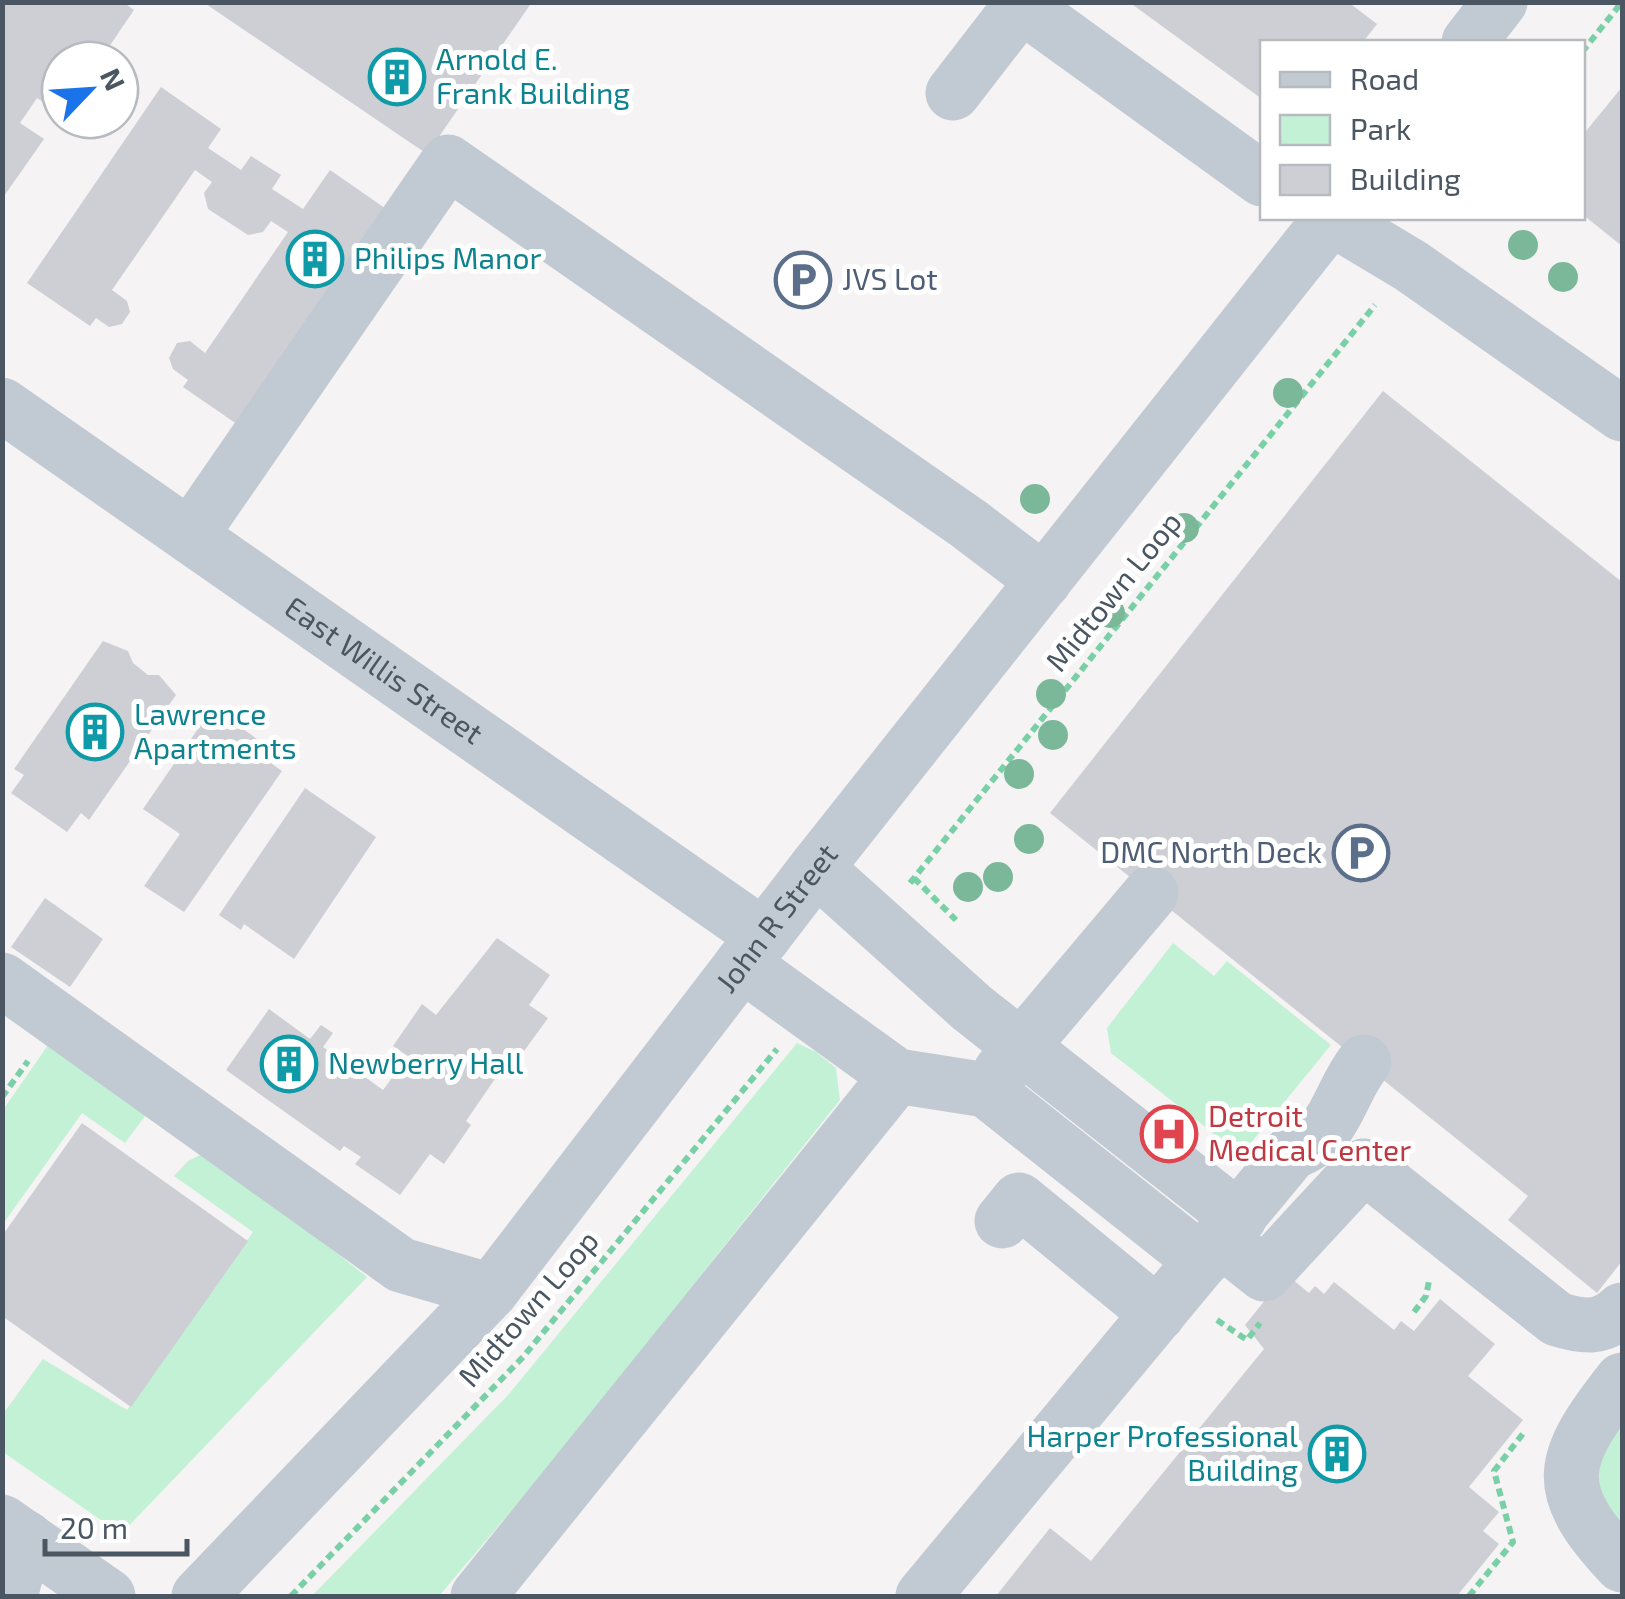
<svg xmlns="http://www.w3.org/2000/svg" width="1625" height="1599" viewBox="0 0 1625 1599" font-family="'Exo 2',sans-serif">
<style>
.green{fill:#c3f1d5}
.building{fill:#cdcfd5}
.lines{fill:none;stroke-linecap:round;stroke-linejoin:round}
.path{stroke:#7ad0a6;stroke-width:6;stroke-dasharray:8 5;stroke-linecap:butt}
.minor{stroke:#c1cad2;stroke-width:55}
.tree{fill:#7bb799}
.labels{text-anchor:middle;stroke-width:10;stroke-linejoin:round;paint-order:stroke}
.culture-label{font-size:30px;fill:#0d838f;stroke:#fff;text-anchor:start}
.service-label{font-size:30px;fill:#4e5e75;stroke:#fff;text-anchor:start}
.street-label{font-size:30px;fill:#4a5661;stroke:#fff}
.health-label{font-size:30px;fill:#be3a42;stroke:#fff;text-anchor:start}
</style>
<rect width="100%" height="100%" fill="#f5f3f3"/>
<!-- green -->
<path class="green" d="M 1173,943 L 1214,976 L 1227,961 L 1331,1045 L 1241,1155 L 1111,1053 L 1107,1028 Z
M 55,1035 L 151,1108 L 125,1143 L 82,1113 L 3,1224 L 3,1110 Z
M 797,1043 L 816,1052 L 836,1068 L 840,1100 L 556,1458 L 439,1596 L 312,1596 L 509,1394 Z
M 208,1151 L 367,1277 L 121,1534 L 3,1452 L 3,1414 L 43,1359 L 127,1410 L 253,1232 L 174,1176 L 188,1161 Z
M 1622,1416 L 1622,1524 L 1607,1512 L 1590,1474 Z"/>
<!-- building -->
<path class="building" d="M 2,2 L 123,2 L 134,10 L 100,60 L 60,60 L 60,114 L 37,98 L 20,123 L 44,139 L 2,199 Z
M 203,2 L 532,2 L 427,154 Z
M 1129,2 L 1348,2 L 1377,24 L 1363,42 L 1262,42 L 1262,99 Z
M 161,87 L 221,129 L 208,148 L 241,170 L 251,156 L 281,175 L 272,189 L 303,209 L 330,170 L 392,213 L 244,429 L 183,387 L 188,380 L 173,369 L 169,358 L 177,343 L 190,341 L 205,353 L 288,232 L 271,221 L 263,232 L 248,235 L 208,209 L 204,193 L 212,182 L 195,170 L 112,290 L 127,301 L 130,312 L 122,324 L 109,327 L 96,318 L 90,326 L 27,283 Z
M 1622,87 L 1622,246 L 1582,214 L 1582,136 Z
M 1383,391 L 1622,582 L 1622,1261 L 1597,1293 L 1508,1220 L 1528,1196 L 1050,813 Z
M 103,641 L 128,651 L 133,663 L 148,675 L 159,675 L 176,695 L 89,820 L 81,813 L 67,832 L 11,793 L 24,775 L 14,769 Z
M 213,707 L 257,739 L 251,749 L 282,771 L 184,912 L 144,886 L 180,834 L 143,809 Z
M 305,788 L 376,837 L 294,959 L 244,924 L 241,930 L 219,915 Z
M 45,898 L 103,939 L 70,987 L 11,947 Z
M 497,938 L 550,975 L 529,1005 L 548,1018 L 519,1058 L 512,1054 L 466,1121 L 471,1125 L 444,1164 L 430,1154 L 400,1195 L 355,1164 L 361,1157 L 344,1146 L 340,1151 L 226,1070 L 269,1009 L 310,1039 L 321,1025 L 333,1033 L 323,1047 L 383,1090 L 408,1056 L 393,1046 L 422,1004 L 436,1015 Z
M 82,1123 L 248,1241 L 131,1407 L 2,1316 L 2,1236 Z
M 1286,1274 L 1309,1293 L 1315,1286 L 1324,1294 L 1334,1282 L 1394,1330 L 1401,1321 L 1414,1331 L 1440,1299 L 1495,1344 L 1468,1376 L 1523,1420 L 1469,1487 L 1499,1512 L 1483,1531 L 1499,1544 L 1457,1596 L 996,1596 L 1050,1528 L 1091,1561 L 1264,1349 L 1245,1325 Z"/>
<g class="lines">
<!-- path -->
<path class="path" d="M 1582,52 L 1622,2
M 914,878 L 956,920
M 910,883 L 1375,305
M 2,1097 L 28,1061
M 1414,1312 L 1426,1296 L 1429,1281
M 1217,1320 L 1247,1340 L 1260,1323
M 291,1596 L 523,1357 L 777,1049
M 1469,1596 L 1513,1542 L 1494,1471 L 1525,1431"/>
<!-- minor -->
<g class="minor">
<path d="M 1017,2 L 1262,179"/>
<path d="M 1469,42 L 1500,2"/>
<path d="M 953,93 L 1021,5"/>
<path d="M 1331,218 L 1411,266 L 1622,414"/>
<path id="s1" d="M 2,405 L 764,936"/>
<path d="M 190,536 L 448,162 L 969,524 L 1044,581"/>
<path d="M 816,868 L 972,1008 L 1239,1218"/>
<path d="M 742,964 L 897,1076 L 986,1090 L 1202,1261"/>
<path d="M 2,980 L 401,1265 L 491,1291"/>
<path d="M 1001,1071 L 1151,893"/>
<path d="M 1002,1221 L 1019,1200 L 1158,1314"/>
<path d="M 1220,1239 L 1264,1274 L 1364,1166 L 1557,1319 C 1583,1327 1601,1330 1622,1310"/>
<path d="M 1622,1380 C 1560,1459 1549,1488 1622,1565"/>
<path d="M 2,1522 L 108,1596"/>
<path d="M 10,1596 L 26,1538"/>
<path id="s2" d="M 199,1596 L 491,1291 L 816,868 L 1331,218"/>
<path d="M 478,1596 L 897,1076"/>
<path d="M 923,1596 L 1292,1152 C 1338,1136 1338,1094 1364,1062"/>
</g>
</g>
<!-- trees -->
<g class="tree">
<circle cx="1523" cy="245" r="15"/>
<circle cx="1563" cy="277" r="15"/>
<circle cx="1288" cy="393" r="15"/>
<circle cx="1035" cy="499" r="15"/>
<circle cx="1184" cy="528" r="15"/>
<circle cx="1110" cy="613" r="15"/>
<circle cx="1051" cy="694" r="15"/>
<circle cx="1053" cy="735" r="15"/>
<circle cx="1019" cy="774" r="15"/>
<circle cx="1029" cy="839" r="15"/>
<circle cx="998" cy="877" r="15"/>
<circle cx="968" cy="887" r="15"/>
</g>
<!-- icons -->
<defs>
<g id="building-ring" transform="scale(2.875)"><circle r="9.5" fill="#fff" stroke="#0f9aa8" stroke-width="1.5"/><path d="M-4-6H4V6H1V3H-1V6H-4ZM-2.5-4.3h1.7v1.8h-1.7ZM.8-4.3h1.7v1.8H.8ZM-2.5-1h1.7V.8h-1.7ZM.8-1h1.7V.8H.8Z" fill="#0f9aa8"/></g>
<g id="parking-ring" transform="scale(2.875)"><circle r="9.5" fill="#fff" stroke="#5c6f8a" stroke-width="1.5"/><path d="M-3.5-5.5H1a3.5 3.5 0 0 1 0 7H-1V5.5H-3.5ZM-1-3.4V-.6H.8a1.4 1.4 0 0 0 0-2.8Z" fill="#5c6f8a"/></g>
<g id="hospital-ring" transform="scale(2.875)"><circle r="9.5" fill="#fff" stroke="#e0444e" stroke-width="1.5"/><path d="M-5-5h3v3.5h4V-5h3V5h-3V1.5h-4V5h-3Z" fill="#e0444e"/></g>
</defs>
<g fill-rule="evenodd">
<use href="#building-ring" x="397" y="77"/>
<use href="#building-ring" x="315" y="259"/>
<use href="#parking-ring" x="803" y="280"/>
<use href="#building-ring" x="95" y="732"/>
<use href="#parking-ring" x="1361" y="853"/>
<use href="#building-ring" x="289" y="1064"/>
<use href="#hospital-ring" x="1169" y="1134"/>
<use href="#building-ring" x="1337" y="1454"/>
</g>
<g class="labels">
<!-- culture labels -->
<g class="culture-label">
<text x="436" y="70">Arnold E.<tspan x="436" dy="34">Frank Building</tspan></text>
<text x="354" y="269">Philips Manor</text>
<text x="134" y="725">Lawrence<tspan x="134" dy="34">Apartments</tspan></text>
<text x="328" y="1074">Newberry Hall</text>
<text x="1298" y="1447" text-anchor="end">Harper Professional<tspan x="1298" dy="34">Building</tspan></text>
</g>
<!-- service labels -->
<g class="service-label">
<text x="842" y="290">JVS Lot</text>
<text x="1322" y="863" text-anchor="end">DMC North Deck</text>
</g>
<!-- street labels -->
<g class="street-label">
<text transform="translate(1114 592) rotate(-51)" y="10">Midtown Loop</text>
<text dy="10" stroke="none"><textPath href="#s1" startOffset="465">East Willis Street</textPath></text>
<text dy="10" stroke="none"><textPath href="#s2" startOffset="892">John R Street</textPath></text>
<text transform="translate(529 1309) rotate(-49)" y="10">Midtown Loop</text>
</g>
<!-- health labels -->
<g class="health-label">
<text x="1208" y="1127">Detroit<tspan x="1208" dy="34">Medical Center</tspan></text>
</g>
</g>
<!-- border -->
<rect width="1625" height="1599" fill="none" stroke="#4a5661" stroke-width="10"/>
<!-- legend -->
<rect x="1260" y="40" width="325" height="180" fill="#ffffff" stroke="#b7bbc0" stroke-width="2.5"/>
<rect x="1280" y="72" width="50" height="15" fill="#c1cad2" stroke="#b7bbc0" stroke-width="2.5"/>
<text x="1350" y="90" font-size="30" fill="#4a5661">Road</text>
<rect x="1280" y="115" width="50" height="30" fill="#c3f1d5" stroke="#b7bbc0" stroke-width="2.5"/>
<text x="1350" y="140" font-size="30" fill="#4a5661">Park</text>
<rect x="1280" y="165" width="50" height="30" fill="#cdcfd5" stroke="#b7bbc0" stroke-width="2.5"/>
<text x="1350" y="190" font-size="30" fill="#4a5661">Building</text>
<!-- north arrow -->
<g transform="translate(90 90) rotate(65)"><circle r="48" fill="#ffffff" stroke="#b7bbc0" stroke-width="2.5"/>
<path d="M0-8L18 38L0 25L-18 38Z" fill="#1a73e8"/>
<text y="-15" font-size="28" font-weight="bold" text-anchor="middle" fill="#4a5661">N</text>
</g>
<!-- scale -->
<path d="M45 1539v15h142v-15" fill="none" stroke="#4a5661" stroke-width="5"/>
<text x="60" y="1539" font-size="30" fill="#4a5661" stroke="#ffffff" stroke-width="8" paint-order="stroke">20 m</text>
</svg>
